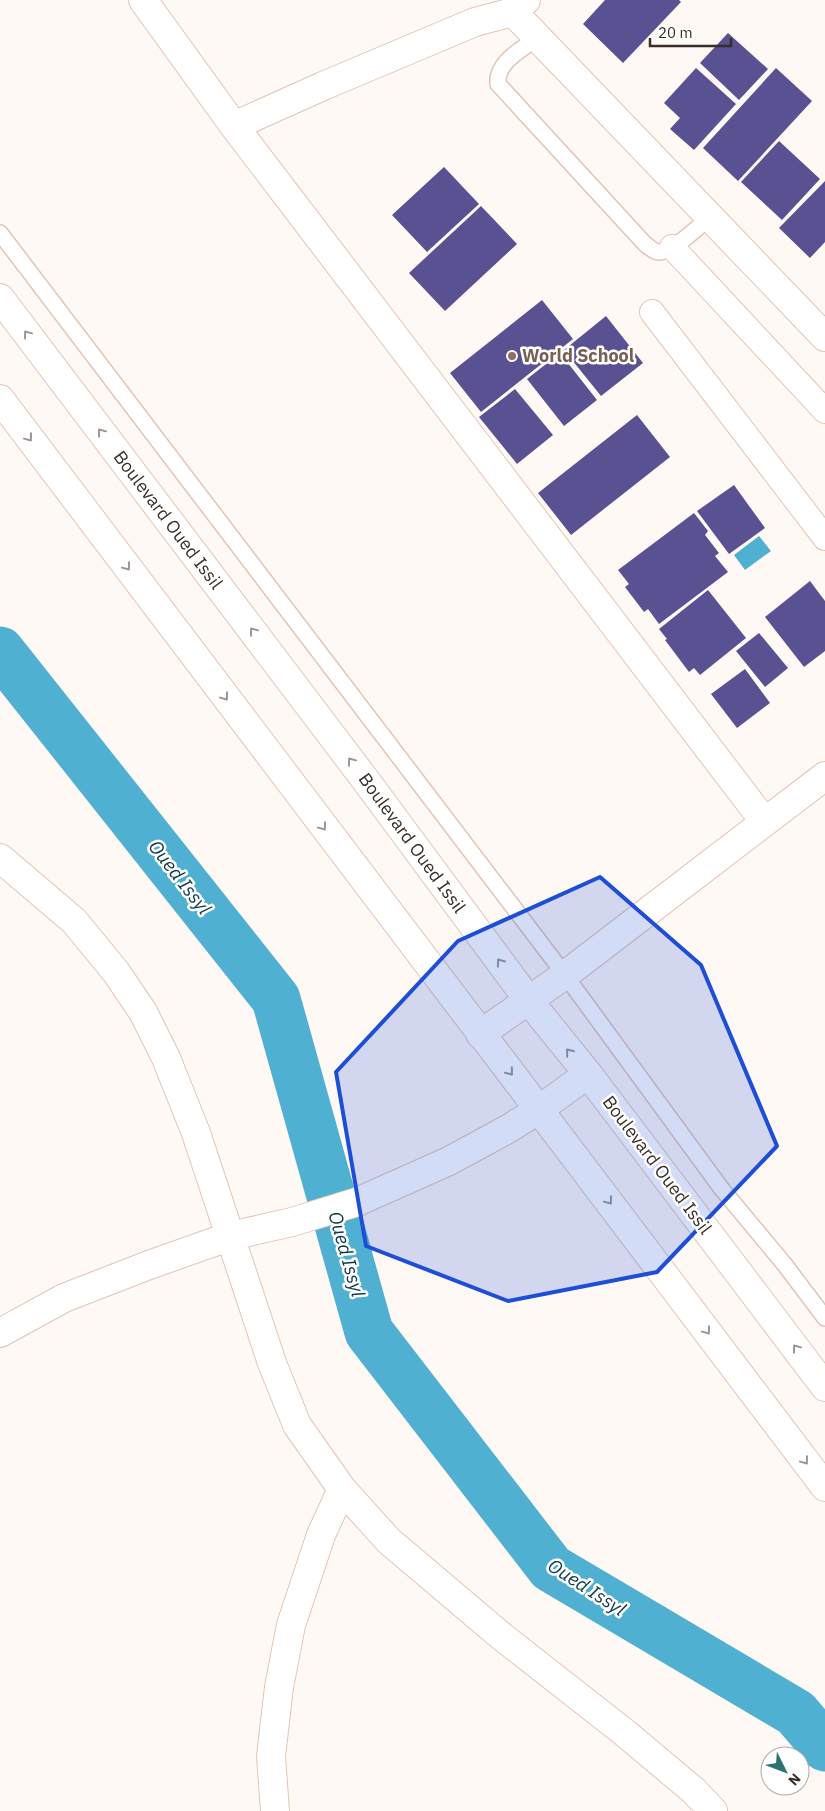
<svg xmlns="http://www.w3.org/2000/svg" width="825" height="1811" viewBox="0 0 825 1811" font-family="'IBM Plex Sans',sans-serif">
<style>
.water{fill:#50b0d2}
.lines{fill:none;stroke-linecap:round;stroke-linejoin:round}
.river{stroke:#50b0d2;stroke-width:49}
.building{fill:#595192}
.service-casing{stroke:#e1c5b5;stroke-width:18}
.pedestrian-casing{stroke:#e1c5b5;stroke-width:26}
.minor-casing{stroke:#e1c5b5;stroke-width:30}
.tertiary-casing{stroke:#e1c5b5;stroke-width:30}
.primary-casing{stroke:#e1c5b5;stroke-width:30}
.service{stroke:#fff;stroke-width:15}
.pedestrian{stroke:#fff;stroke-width:24}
.minor{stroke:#fff;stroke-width:28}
.tertiary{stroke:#fff;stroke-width:28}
.primary{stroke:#fff;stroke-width:28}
.oneway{stroke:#9c9693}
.marked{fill:#1d4ed8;fill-opacity:0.2;stroke:#1d4ed8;stroke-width:4;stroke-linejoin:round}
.education-dot{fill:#8d6e63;stroke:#fff;stroke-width:2}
.labels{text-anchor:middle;stroke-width:5;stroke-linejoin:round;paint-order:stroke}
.education-label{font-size:18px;font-weight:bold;fill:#785e54;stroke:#fff;text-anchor:start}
.street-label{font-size:18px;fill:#382d27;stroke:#fff}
.water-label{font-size:19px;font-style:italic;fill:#0e3948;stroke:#fff}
</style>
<rect width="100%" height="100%" fill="#fff9f6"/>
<!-- water -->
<path class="water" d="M 759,536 L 771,551 L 745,570 L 734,555 Z"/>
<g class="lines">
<!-- river -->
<path class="river" d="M 0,651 L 276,999 L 369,1332 L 551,1568 L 796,1713 L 825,1747"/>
</g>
<!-- building -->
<path class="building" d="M 605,0 L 679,0 L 681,2 L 623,63 L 583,24 Z
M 728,33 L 768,69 L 739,100 L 700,63 Z
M 696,68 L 736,104 L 694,150 L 670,129 L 680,118 L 664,103 Z
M 776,68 L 812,101 L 738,181 L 703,148 Z
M 779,141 L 820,179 L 782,220 L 741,182 Z
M 444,167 L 479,204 L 427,252 L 392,215 Z
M 825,181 L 825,242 L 810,258 L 779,228 Z
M 481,206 L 517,244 L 445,311 L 409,273 Z
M 542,300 L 573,339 L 481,412 L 450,373 Z
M 606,316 L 643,363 L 601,396 L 564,350 Z
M 560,353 L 597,400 L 564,426 L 527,379 Z
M 515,389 L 553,435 L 517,464 L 479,417 Z
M 637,415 L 670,457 L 571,535 L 538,493 Z
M 734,485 L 765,528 L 729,554 L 697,511 Z
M 694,513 L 708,531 L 705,535 L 719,553 L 715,556 L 728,572 L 659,624 L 648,609 L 644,612 L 625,587 L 629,584 L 618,570 Z
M 810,581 L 825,601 L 825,651 L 804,667 L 765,617 Z
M 708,590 L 746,638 L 700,675 L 694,668 L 689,672 L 665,640 L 667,639 L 659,629 Z
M 759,633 L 788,668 L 765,687 L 736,651 Z
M 745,669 L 770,703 L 737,728 L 711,694 Z"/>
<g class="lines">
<!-- service casing -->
<g class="service-casing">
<path id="service" d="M 537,38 C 521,50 496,62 498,84 L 645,244 C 649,247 654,252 659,252 C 673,252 699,226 710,217
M 0,233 L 565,975 L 721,1188 L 785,1265 L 825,1318"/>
</g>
<!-- pedestrian casing -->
<g class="pedestrian-casing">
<path id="pedestrian" d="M 672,247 L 825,411
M 652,312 L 825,538"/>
</g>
<!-- minor casing -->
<g class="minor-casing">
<path id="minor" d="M 143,0 L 234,126 L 764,821
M 513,12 L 825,337
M 234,126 L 323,86 L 475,22 L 513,12 L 526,0
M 480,1034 L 565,975 L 825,776
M 275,1811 L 271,1756 L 279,1687 L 291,1625 L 321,1535 L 342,1489"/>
</g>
<!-- tertiary casing -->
<g class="tertiary-casing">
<path id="tertiary" d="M 0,858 L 74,921 L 116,972 L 143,1012 L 166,1058 L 196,1133 L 272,1363 L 297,1425 L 342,1489 L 389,1541 L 500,1635 L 625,1733 L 694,1791 L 713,1811
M 0,1333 L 64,1298 L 149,1265 L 231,1236 L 292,1222 L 357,1202 L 449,1161 L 508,1129 L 540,1109 L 588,1074"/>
</g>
<!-- primary casing -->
<g class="primary-casing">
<path id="primary" d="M 0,298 L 367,782 L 529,1001 L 588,1074 L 825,1387
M 0,399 L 825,1487"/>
</g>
<!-- service -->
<use href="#service" class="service"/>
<!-- pedestrian -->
<use href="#pedestrian" class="pedestrian"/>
<!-- minor -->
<use href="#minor" class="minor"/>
<!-- tertiary -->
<use href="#tertiary" class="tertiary"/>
<!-- primary -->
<use href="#primary" class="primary"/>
</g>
<!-- one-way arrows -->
<defs><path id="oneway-chevron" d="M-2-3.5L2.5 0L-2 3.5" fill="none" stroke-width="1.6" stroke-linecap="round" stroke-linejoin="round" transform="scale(1.25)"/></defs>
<g class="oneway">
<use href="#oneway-chevron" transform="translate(27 334) rotate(-127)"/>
<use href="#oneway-chevron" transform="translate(101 432) rotate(-127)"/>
<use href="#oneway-chevron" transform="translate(29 438) rotate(53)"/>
<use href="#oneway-chevron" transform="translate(127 567) rotate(53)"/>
<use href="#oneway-chevron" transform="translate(253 631) rotate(-127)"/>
<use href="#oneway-chevron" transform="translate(225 697) rotate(53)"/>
<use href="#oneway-chevron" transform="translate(351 761) rotate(-127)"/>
<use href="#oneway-chevron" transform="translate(323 827) rotate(53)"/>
<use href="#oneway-chevron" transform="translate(500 962) rotate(-126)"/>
<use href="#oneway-chevron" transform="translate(569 1052) rotate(-129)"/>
<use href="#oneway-chevron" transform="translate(510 1072) rotate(51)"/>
<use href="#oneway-chevron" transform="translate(609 1201) rotate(53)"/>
<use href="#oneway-chevron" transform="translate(707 1331) rotate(53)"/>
<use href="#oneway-chevron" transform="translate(796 1348) rotate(-127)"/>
<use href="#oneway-chevron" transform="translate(805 1461) rotate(53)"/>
</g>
<!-- marked area -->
<path class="marked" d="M 600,877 L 701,965 L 777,1146 L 657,1272 L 508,1301 L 366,1246 L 336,1072 L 458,941 Z"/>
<!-- markers -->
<circle class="education-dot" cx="512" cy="356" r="5"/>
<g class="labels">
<!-- education labels -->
<g class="education-label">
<text x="522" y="362">World School</text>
</g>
<!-- street labels -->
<g class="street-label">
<text transform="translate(168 520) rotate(53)" y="6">Boulevard Oued Issil</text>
<text transform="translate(412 843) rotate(54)" y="6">Boulevard Oued Issil</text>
<text transform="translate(657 1165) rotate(53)" y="6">Boulevard Oued Issil</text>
</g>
<!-- water labels -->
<g class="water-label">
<text transform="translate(180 877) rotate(52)" y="7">Oued Issyl</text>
<text transform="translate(347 1254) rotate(74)" y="7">Oued Issyl</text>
<text transform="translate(587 1587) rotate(33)" y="7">Oued Issyl</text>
</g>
</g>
<!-- north arrow -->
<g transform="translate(785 1771) rotate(132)"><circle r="24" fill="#ffffff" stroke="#afaba9"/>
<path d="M0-4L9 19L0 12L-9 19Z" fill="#2a7473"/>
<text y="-8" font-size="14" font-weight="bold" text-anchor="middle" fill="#382d27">N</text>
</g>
<!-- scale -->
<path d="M650 38v8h81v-8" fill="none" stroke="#382d27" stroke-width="2.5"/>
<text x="658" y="38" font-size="15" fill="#382d27" stroke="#ffffff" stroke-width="4" paint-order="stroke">20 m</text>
</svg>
